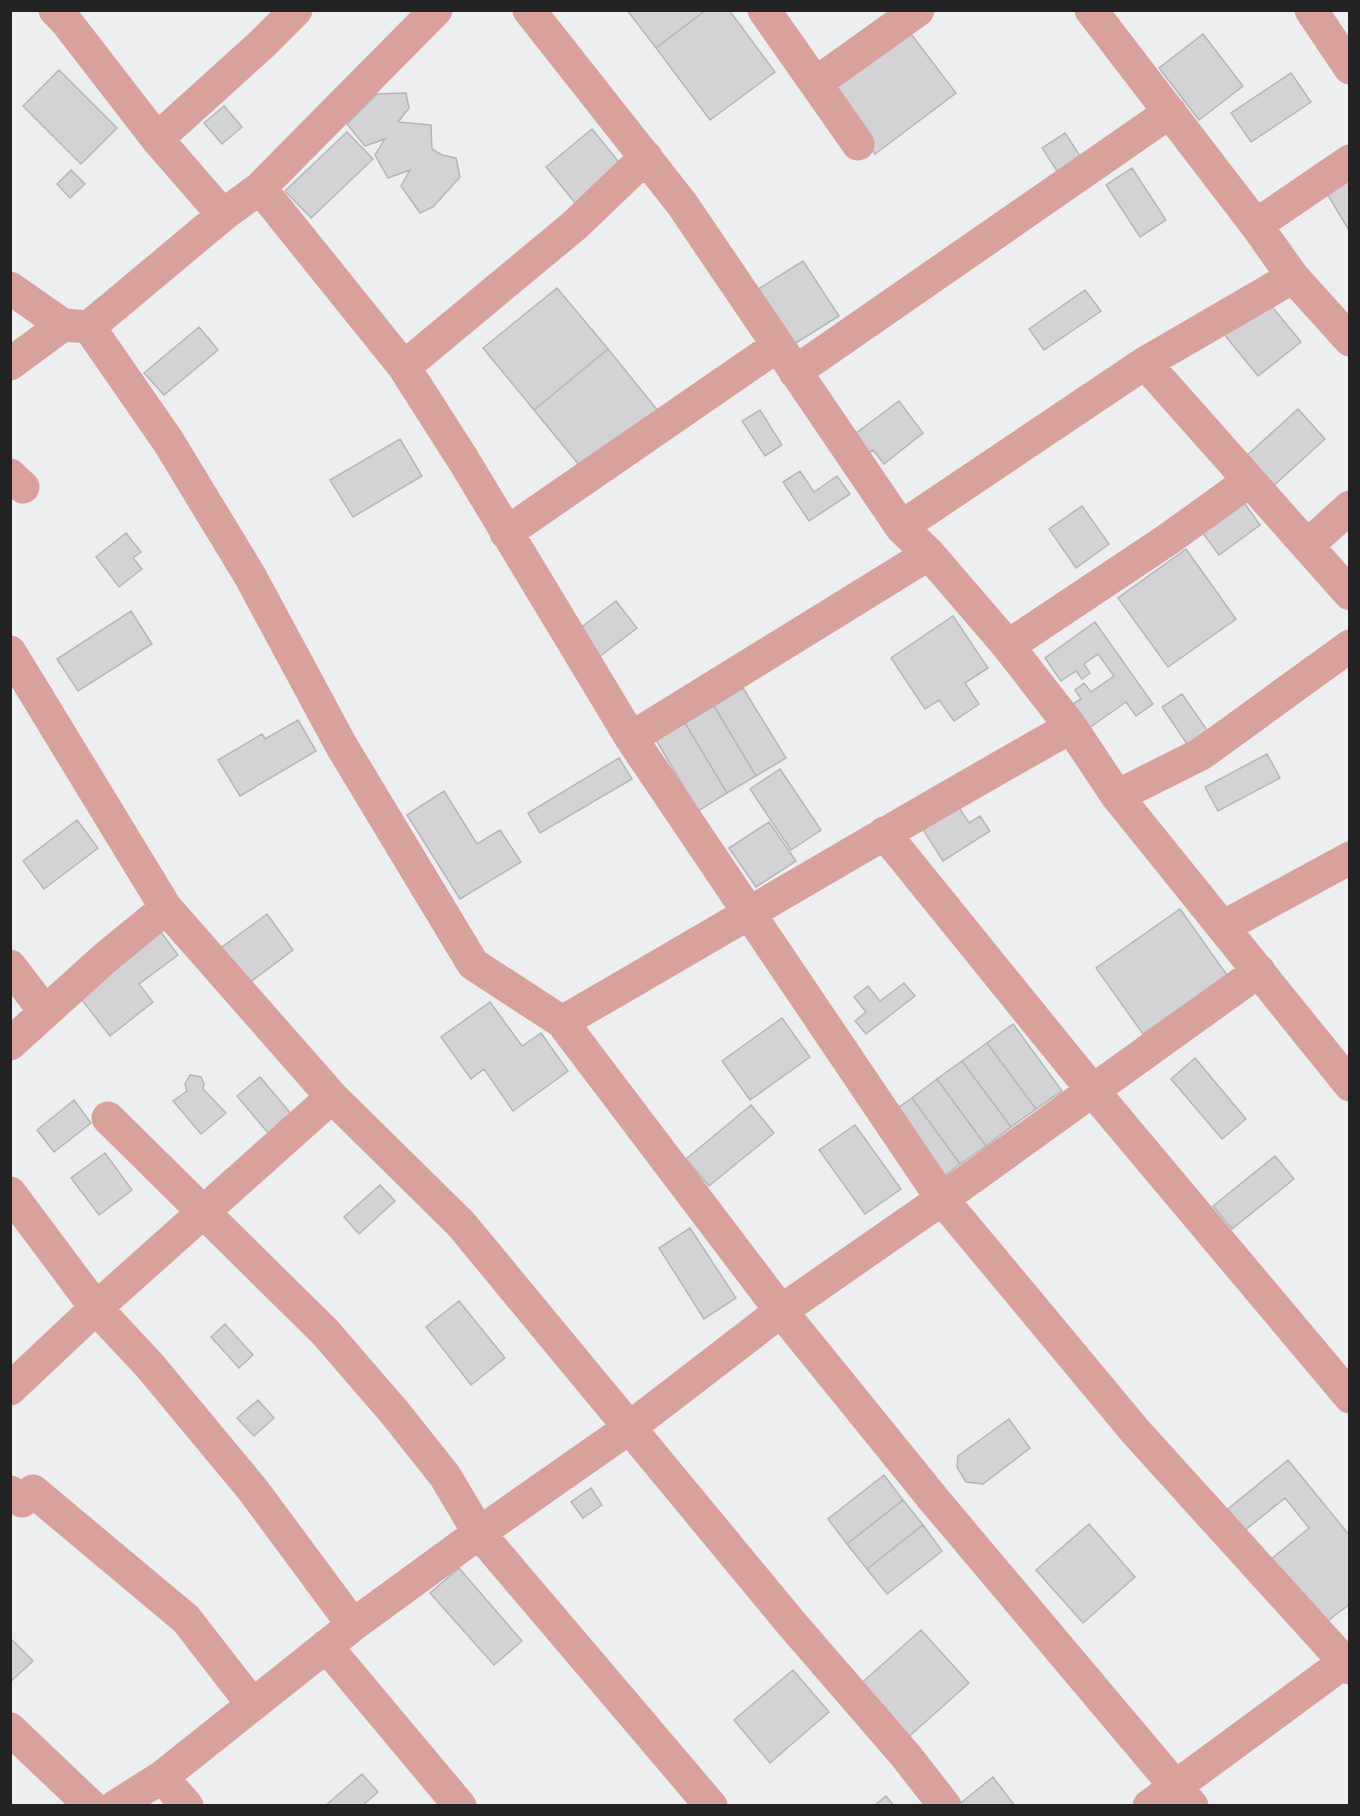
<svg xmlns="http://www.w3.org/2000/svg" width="1360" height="1816" viewBox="0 0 1360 1816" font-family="'Fira Sans Condensed',sans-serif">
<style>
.building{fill:#d3d2d4;stroke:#b7b6b7;stroke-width:1.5}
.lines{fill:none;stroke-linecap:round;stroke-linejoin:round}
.minor{stroke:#d9a19c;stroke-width:33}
</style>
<rect width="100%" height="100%" fill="#edeef0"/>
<!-- building -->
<path class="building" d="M 627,10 L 706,10 L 656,48 Z
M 706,10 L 729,10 L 775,72 L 710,120 L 656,48 Z
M 908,30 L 956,93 L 875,154 L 827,90 Z
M 1203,34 L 1243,86 L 1199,120 L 1159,68 Z
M 59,70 L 117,128 L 81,164 L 23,106 Z
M 1291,73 L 1311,102 L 1251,142 L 1231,113 Z
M 406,93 L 409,108 L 398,122 L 431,125 L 432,149 L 442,155 L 456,158 L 460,177 L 433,207 L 420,213 L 401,186 L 410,170 L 388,178 L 375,155 L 385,139 L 365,146 L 347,124 L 377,94 Z
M 224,106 L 242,127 L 222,144 L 204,123 Z
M 592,129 L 626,171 L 580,209 L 546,167 Z
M 347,132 L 373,159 L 311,218 L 285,191 Z
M 1065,133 L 1082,159 L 1059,174 L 1042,148 Z
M 1132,168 L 1166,220 L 1140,237 L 1106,185 Z
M 71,170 L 85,184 L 70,198 L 57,184 Z
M 1350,172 L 1350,232 L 1323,187 Z
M 803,261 L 839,316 L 791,346 L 755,291 Z
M 557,288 L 608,349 L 534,410 L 483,348 Z
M 1085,290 L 1101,311 L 1044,350 L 1029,329 Z
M 1265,298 L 1301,342 L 1258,376 L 1223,333 Z
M 199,327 L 218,350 L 164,395 L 144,373 Z
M 608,349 L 658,411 L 584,471 L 534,410 Z
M 899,401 L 923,433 L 884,464 L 873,450 L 865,455 L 851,437 Z
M 1298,409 L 1325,439 L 1270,489 L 1243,459 Z
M 760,410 L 782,445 L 765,456 L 742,421 Z
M 400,439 L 422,476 L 353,517 L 330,480 Z
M 800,471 L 814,492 L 837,476 L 850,494 L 809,521 L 783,482 Z
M 1243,501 L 1260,525 L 1219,555 L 1202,532 Z
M 1082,506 L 1109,544 L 1076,568 L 1049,529 Z
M 126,533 L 141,552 L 133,558 L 142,569 L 119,587 L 96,557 Z
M 1186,549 L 1236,619 L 1168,667 L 1118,598 Z
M 616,601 L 637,628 L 591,663 L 570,636 Z
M 131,611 L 152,644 L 78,691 L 57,659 Z
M 953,616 L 988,668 L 965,683 L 979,704 L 954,721 L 939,700 L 925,709 L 891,658 Z
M 1095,622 L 1153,704 L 1136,716 L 1126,702 L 1089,728 L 1073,704 L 1081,699 L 1075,690 L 1084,683 L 1091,692 L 1114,676 L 1098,654 L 1084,664 L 1090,673 L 1082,679 L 1076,671 L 1061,681 L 1045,658 Z
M 743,688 L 786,758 L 756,776 L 714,706 Z
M 1182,694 L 1207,730 L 1187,744 L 1162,707 Z
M 714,706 L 756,776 L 727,793 L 685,723 Z
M 298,720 L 316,751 L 240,796 L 218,760 L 262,734 L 265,739 Z
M 685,723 L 727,793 L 698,811 L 656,740 Z
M 1267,754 L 1280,778 L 1218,811 L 1205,787 Z
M 619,758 L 632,779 L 540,833 L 528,813 Z
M 780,769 L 821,830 L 791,850 L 750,789 Z
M 444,791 L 477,844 L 500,830 L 521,862 L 460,899 L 407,815 Z
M 958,806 L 969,823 L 980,816 L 990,831 L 943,861 L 922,828 Z
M 77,820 L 98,848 L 44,889 L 23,861 Z
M 769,822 L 796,861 L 756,887 L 729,848 Z
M 1180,909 L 1227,975 L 1143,1034 L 1096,968 Z
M 267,914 L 293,950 L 241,989 L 214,953 Z
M 160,931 L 178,955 L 139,984 L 153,1002 L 110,1036 L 78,995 Z
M 904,983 L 915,996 L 866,1034 L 855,1021 L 866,1012 L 854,997 L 868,986 L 880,1001 Z
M 490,1002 L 522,1046 L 541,1033 L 568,1071 L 513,1111 L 484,1069 L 471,1079 L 441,1037 Z
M 782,1018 L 810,1057 L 750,1100 L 722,1061 Z
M 1013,1024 L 1062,1091 L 1036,1109 L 987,1043 Z
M 987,1043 L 1036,1109 L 1011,1127 L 962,1061 Z
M 1195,1058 L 1246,1119 L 1222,1139 L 1171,1079 Z
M 962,1061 L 1011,1127 L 986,1146 L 937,1079 Z
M 190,1075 L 201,1077 L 204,1084 L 203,1089 L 226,1113 L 201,1134 L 173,1101 L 187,1091 L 185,1084 Z
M 260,1077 L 297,1121 L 274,1140 L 237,1096 Z
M 937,1079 L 986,1146 L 960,1164 L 912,1098 Z
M 912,1098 L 960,1164 L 935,1183 L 886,1116 Z
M 74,1100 L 91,1123 L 54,1152 L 37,1130 Z
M 751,1105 L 774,1133 L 709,1186 L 686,1159 Z
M 855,1125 L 901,1189 L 865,1214 L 819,1150 Z
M 105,1153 L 132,1190 L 99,1215 L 71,1178 Z
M 1275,1156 L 1294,1179 L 1232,1229 L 1213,1206 Z
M 380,1185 L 395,1201 L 359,1234 L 344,1217 Z
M 690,1228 L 736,1298 L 704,1319 L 659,1248 Z
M 459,1301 L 505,1358 L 471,1385 L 426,1327 Z
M 225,1324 L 253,1355 L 239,1368 L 211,1337 Z
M 258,1400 L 274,1418 L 254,1436 L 237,1418 Z
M 1009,1419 L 1030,1448 L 983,1484 L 966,1482 L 957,1467 L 958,1456 Z
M 1288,1460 L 1350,1536 L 1350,1604 L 1317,1629 L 1265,1564 L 1309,1528 L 1285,1498 L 1244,1531 L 1228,1509 Z
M 884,1475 L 903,1500 L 847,1544 L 828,1519 Z
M 591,1488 L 602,1505 L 583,1518 L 571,1502 Z
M 903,1500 L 923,1525 L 867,1569 L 847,1544 Z
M 1089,1524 L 1135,1577 L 1083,1623 L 1036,1570 Z
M 923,1525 L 942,1551 L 887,1594 L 867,1569 Z
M 459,1568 L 522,1641 L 494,1665 L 430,1593 Z
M 921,1630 L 969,1683 L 905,1740 L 857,1687 Z
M 10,1638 L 33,1661 L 10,1682 Z
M 793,1670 L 829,1712 L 770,1763 L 734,1720 Z
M 362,1774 L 378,1792 L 362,1806 L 325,1806 Z
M 993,1777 L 1015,1806 L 957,1806 Z
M 886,1796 L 894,1806 L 874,1806 Z"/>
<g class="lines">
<!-- minor -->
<path class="minor" d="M 55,10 L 65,20 L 157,139 L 223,215
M 529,10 L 682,204 L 901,527 L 929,554 L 1008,646 L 1071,727 L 1117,796 L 1350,1085
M 764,10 L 858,144
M 1091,10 L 1256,225 L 1293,277 L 1350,340
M 1311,10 L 1350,68
M 816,83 L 918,10
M 157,139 L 262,44 L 296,10
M 260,188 L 404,367 L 464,461 L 631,738 L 942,1199 L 1136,1432 L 1350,1668
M 1256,225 L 1350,161
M 10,288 L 63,325 L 89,327 L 223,215 L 260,188 L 436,10
M 89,327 L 168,441 L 250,576 L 341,745 L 473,964 L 562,1022 L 781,1311 L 935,1501 L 1192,1806
M 1145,363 L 1350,594
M 10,364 L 63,325
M 404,367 L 575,225 L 646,157
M 795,372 L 1170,112
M 10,475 L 23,487
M 901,527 L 1145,363 L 1293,277
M 506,533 L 777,346
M 1307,546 L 1350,507
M 1008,646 L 1167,540 L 1249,481
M 10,652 L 166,908 L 332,1097 L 461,1224 L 791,1623 L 906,1756 L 945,1806
M 631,738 L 929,554
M 1117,796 L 1201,754 L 1350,646
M 884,833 L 1093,1091 L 1350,1397
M 1223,927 L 1350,858
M 10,966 L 45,1012
M 562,1022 C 732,924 900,823 1071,727
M 10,1044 L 105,958 L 166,908
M 108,1118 L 325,1332 L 395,1413 L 445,1476 L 479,1533 L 711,1806
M 10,1193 L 96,1308 L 150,1366 L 253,1490 L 353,1625
M 10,1389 L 96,1308 L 332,1097
M 10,1492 L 22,1501 L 33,1491 L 186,1619 L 252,1704
M 326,1646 L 460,1806
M 10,1729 L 91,1806
M 162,1777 L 187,1806
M 116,1806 L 162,1777 L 353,1625 L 479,1533 L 629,1428 L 781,1311 L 942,1199 L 1259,971
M 1149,1806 L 1350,1658"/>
</g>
<!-- border -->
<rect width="1360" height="1816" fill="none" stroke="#222223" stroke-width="24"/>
</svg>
